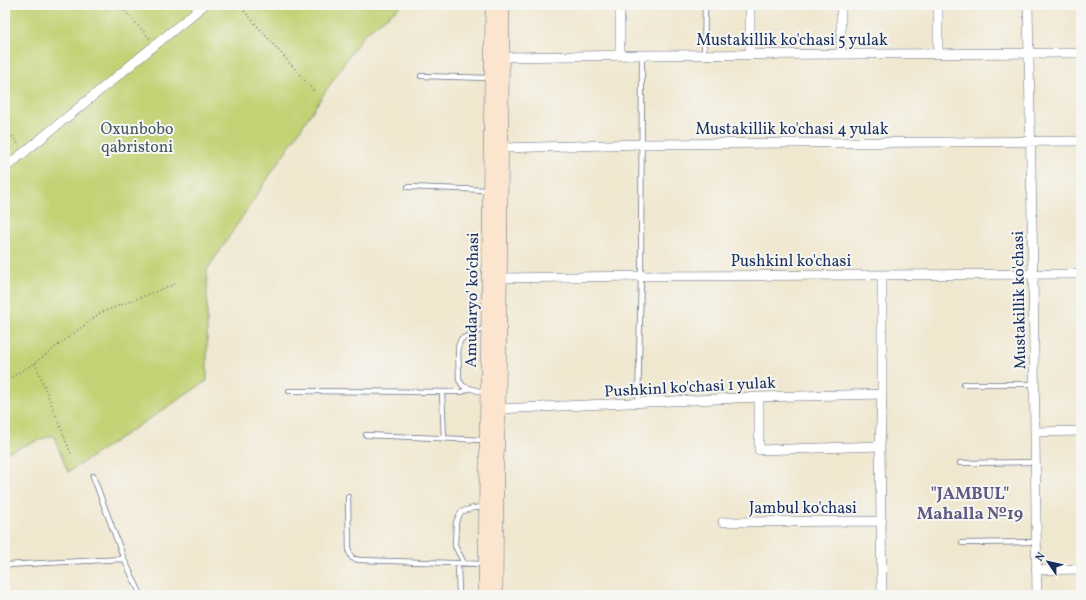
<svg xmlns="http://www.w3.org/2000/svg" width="1086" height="600" viewBox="0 0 1086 600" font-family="Vollkorn,serif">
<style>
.green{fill:#c3d274;stroke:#6f8069}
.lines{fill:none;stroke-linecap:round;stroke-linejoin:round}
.lane-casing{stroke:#666f86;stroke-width:6}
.street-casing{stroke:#666f86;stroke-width:10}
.secondary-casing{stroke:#666f86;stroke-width:14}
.path{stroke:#666f86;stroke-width:1.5;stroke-dasharray:1 3;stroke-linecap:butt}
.lane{stroke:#fff;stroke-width:4.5}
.street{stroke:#fff;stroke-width:9}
.secondary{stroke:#fbe5cf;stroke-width:13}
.labels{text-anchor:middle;stroke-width:4;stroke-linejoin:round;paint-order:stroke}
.street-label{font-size:16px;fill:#1b2f5e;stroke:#f6f6f2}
.park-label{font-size:16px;fill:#455864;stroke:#f6f6f2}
.neighbourhood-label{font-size:17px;font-weight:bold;fill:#615984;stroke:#f6f6f2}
</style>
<rect width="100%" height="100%" fill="#f6f6f2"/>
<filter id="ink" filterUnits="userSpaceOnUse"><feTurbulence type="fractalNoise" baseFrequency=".025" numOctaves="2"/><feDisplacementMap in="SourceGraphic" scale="8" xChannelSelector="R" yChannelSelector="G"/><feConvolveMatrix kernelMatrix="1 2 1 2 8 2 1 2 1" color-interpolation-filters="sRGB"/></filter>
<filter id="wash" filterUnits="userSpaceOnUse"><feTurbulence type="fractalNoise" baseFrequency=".012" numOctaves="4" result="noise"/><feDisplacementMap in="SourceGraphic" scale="16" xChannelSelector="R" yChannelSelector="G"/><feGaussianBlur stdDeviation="0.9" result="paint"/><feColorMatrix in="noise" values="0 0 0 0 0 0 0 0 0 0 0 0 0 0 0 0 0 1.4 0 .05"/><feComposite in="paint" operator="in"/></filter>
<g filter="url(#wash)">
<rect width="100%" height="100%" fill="#f0e7cf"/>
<!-- green -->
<path class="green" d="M 5,5 L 402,5 L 363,35 L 207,270 L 207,381 L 68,472 L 53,435 L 5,453 Z"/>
</g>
<g filter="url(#ink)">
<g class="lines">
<!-- lane casing -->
<g class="lane-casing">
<path id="lane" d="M 704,54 L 705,5
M 421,76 L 489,78
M 408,187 L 488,190
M 964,384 L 1034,384
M 289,391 L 462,392 L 470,388
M 442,392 L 444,439
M 485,393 L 463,386 L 459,380 L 458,347 L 461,339 L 485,328
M 638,403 L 641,276 L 642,55
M 366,435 L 484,440
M 960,463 L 1035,462
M 93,476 L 124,559 L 141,595
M 348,497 L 349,552 L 352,558 L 359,560 L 484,564
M 962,543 L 1036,542
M 458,563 L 459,595
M 464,563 L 455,546 L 456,522 L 461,512 L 473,508 L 484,507
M 5,565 L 124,559"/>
</g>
<!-- street casing -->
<g class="street-casing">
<path id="street" d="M 750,5 L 750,54
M 1028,5 L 1033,274 L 1037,595
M 938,53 L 938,5
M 841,54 L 841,5
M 620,55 L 620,5
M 503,57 L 642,55 L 1081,53
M 502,148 L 642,144 L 1081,141
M 5,168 L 204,5
M 882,275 L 882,394 L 880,446 L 882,595
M 501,278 L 641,276 L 1081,274
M 759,397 L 759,450 L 880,446
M 499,409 L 759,397 L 882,394
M 1035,432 L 1081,431
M 723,522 L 882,521
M 1036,570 L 1081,569"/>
</g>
<!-- secondary casing -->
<g class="secondary-casing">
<path id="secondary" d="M 485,595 L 486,462 L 492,5
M 496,595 L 497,460 L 499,409 L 503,5"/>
</g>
<!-- path -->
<path class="path" d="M 119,5 L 144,32 L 150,39
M 239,5 L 314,91
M 5,127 L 20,146
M 35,363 L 72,456
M 5,381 L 35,363 L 100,313 L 175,284"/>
<!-- lane -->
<use href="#lane" class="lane"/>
<!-- street -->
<use href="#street" class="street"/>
<!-- secondary -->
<use href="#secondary" class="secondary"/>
</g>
</g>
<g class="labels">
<!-- street labels -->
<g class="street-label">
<text x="792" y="45">Mustakillik ko'chasi 5 yulak</text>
<text x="792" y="134">Mustakillik ko'chasi 4 yulak</text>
<text x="791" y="266">Pushkinl ko'chasi</text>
<text transform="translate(471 300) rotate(-89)" y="6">Amudaryo' ko'chasi</text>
<text transform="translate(1018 300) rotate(-91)" y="6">Mustakillik ko'chasi</text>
<text transform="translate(690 386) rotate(-3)" y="6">Pushkinl ko'chasi 1 yulak</text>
<text x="803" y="513">Jambul ko'chasi</text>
</g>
<!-- park labels -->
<g class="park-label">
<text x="137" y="134">Oxunbobo<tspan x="137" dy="18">qabristoni</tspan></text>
</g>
<!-- neighbourhood labels -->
<g class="neighbourhood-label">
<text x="970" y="499">"JAMBUL"<tspan x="970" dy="20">Mahalla №19</tspan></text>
</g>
</g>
<!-- margin -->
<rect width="1086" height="600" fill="none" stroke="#f6f6f2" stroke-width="20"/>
<!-- north arrow -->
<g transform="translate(1048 562) rotate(304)" stroke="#f6f6f2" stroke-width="3" paint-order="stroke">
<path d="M0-3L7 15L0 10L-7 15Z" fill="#1b2f5e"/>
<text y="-6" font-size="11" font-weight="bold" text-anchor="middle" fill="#1b2f5e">N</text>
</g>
</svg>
